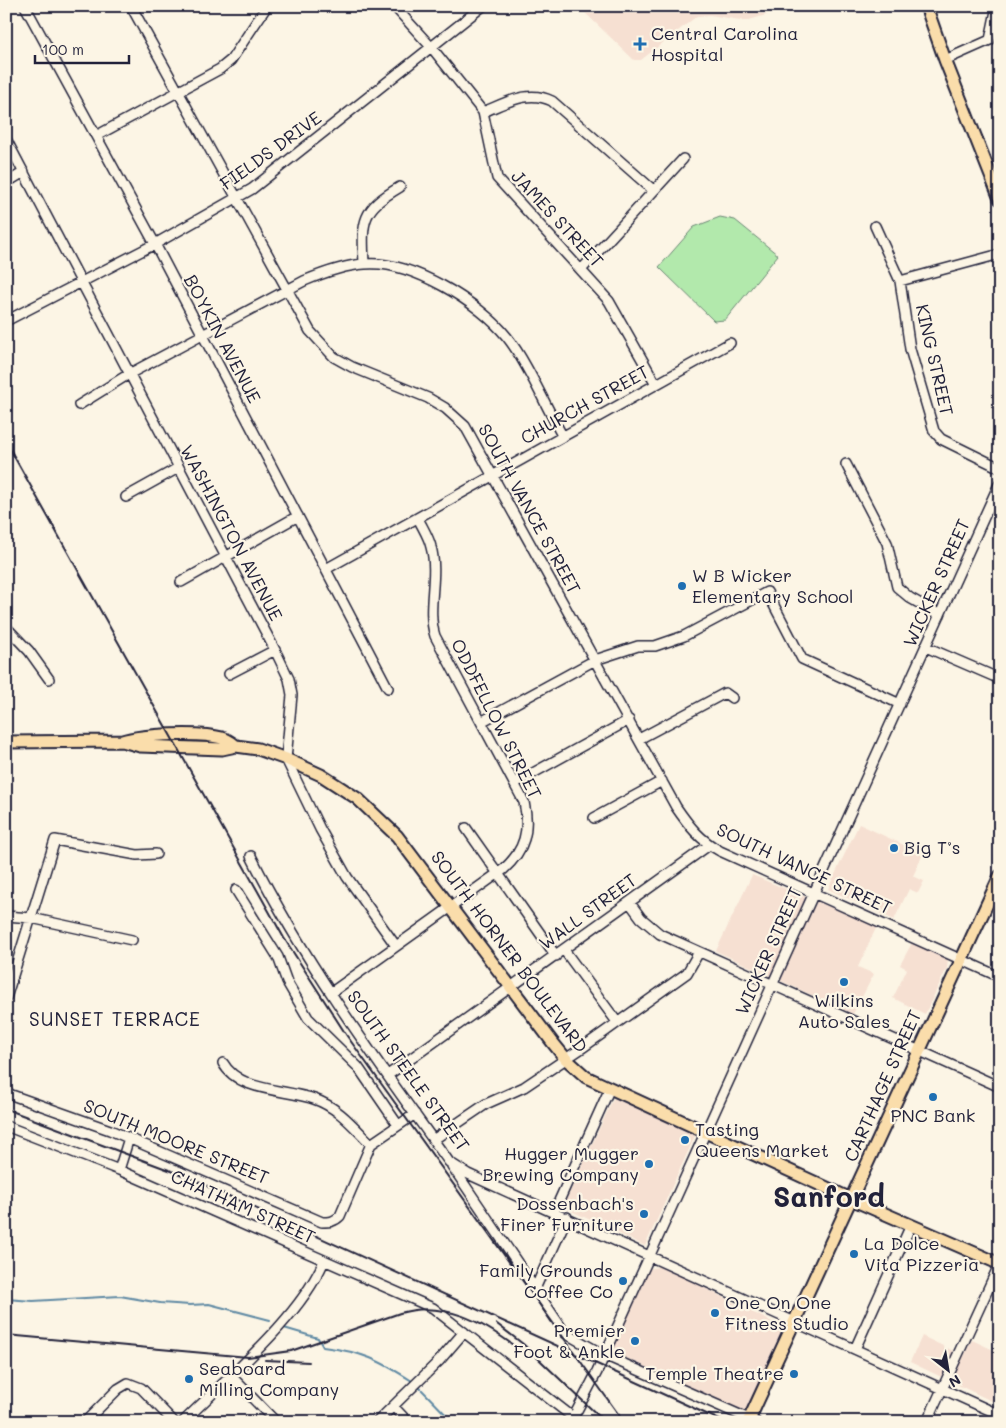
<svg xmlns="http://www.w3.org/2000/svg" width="1006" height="1428" viewBox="0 0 1006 1428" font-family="Mali,sans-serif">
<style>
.built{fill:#f6e0d2}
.green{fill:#b2e9ac;stroke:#6a8674}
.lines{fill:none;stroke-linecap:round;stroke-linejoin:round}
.stream{stroke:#608aa4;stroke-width:2}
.minor-casing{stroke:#22223b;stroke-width:12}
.major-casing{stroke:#22223b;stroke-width:15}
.minor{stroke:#fcf5e5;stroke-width:9}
.major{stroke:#faddab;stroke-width:11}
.rail{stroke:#22223b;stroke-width:2}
.poi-dot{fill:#1f6fb2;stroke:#fcf5e5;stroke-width:2}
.labels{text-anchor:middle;stroke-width:4.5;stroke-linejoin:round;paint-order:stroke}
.poi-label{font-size:18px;fill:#22223b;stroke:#fcf5e5;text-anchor:start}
.street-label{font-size:18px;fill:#22223b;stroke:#fcf5e5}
.neighbourhood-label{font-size:19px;letter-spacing:1px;fill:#22223b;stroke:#fcf5e5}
.town-label{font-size:28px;font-weight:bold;fill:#22223b;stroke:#fcf5e5}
</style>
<rect width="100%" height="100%" fill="#fcf5e5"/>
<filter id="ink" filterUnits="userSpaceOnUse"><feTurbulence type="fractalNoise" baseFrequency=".02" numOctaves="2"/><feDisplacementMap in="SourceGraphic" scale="10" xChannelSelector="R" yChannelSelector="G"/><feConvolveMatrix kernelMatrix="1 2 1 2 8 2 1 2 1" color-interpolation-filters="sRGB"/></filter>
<g filter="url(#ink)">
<!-- built -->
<path class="built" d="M 578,6 L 774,6 L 766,15 L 746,21 L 710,15 L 697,16 L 641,60 L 634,60 Z
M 859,824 L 923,854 L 913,876 L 924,881 L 918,893 L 909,889 L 894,920 L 828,889 Z
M 752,875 L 877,926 L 858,967 L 874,974 L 853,1014 L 716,951 Z
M 913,941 L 948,958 L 947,968 L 925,1014 L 893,998 L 907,969 L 900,965 Z
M 614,1097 L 696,1134 L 645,1246 L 563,1207 Z
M 661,1266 L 786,1329 L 747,1413 L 615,1353 L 614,1346 L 649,1269 Z
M 922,1336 L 964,1356 L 972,1340 L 1000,1353 L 1000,1405 L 910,1362 Z"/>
<!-- green -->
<path class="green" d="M 720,217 L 735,220 L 778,255 L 725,320 L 714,321 L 659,267 L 694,227 Z"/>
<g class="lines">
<!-- stream -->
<path class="stream" d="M 6,1299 L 33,1301 L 120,1296 L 160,1303 L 190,1305 L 209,1304 L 270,1320
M 284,1328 L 318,1338 L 323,1347 C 363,1352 379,1360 412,1381
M 420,1388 L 453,1422"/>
<!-- minor casing -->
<g class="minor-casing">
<path id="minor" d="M 25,6 L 155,244 L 388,688
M 131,6 L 310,331 L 334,357 L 352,367 L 428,398 L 445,408 L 465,426 L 676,807 C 689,826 700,840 720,851 L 1000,977
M 394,6 L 432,48 L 483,112 L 497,178 L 609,301 L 656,384
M 945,60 L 990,40 L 997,6
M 483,112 C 506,103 528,89 552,101 L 653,190
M 96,136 L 220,69 L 231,60 L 267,6
M 6,139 L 275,650 L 289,679 L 292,695 L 286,759 L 320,829 L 347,877 L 396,946
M 6,183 L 24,172
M 875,226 L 900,281 L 910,349 L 934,431 L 941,439 L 1000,468
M 364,264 C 362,220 361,210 400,187
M 581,270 L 683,159
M 900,281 L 1000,254
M 6,321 L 155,244 L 252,189 L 483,6
M 79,405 L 129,374 L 304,281 C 323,273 344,265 365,264 C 411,260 479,302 507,337 C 527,362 546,407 563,437
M 846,464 L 887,543 L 897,587 L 910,598 L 940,615
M 126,497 L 178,468
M 326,569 L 730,343
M 181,582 L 298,516
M 6,627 L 29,651 L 49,679
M 926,647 L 1000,679
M 229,674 L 275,650
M 481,722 L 595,660 L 638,646 L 655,646 L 684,636 L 767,592 L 802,659 L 900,704
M 639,739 L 725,693 L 732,698
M 515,783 L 629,720
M 594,818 L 662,781
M 466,828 L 556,956
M 251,856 C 305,964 378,1063 449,1162 L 468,1174 L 1000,1415
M 236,890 L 278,957 L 287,982 L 308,1018 L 358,1067 L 398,1125
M 630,903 L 641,918 L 660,934 L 1000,1087
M 6,916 L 31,918 L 132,940
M 564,950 L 617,1022
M 332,992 L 504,869 C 525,850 530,830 524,802 L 435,636 C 426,608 439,576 431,547 C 429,537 422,527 418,518
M 6,998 L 55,840 L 137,855 L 156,854
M 223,1063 C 239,1092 286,1089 314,1099 C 338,1107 354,1127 371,1144
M 388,1075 L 709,845
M 6,1093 L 110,1130 L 322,1222 C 330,1222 334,1222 340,1216 L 371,1144 L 415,1114
M 6,1126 L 119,1170 L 433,1308 L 579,1422
M 433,1140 L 486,1104 L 524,1087 L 582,1048 L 687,973 L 699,952
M 452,1166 L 565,1333 L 604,1355 L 756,1422
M 119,1170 L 129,1138
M 554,1212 L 610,1088
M 535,1289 L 567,1217
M 855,1349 L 911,1225
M 230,1375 L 276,1422
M 393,1406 L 408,1422
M 85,1422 L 118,1389 L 128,1383 L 141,1388 L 174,1422
M 183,1422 C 229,1376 299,1319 324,1261
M 377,1422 L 439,1361 L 464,1332
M 571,1422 L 597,1372 L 1000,482
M 927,1422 L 1000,1263"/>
</g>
<!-- major casing -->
<g class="major-casing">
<path id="major" d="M 926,6 L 945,60 L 1000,199
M 122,741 L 140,746 L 222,749 L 236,746 L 258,749 L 286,759 L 321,775 L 358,799 L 397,836 L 553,1043 L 566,1059 L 586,1077 L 851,1199 L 1000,1264
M 6,742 L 122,741 C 143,734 201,732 222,738 C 227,739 232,743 236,746
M 748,1422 L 1000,876"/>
</g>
<!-- minor -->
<use href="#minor" class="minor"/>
<!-- major -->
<use href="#major" class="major"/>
<!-- rail -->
<path class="rail" d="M 6,442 L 284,938 L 347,1036 L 624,1422
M 6,1109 L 185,1176 L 724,1422
M 497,1324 L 523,1344 L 605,1422
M 6,1335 L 248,1357 L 291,1351 L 400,1313 C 444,1300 483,1322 517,1348
M 265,1360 L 309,1362"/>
</g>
</g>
<!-- markers -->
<g class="poi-dot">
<path d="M637.5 36.5h5v5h5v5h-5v5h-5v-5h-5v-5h5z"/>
<circle cx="682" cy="586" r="5"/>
<circle cx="894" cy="848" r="5"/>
<circle cx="844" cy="982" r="5"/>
<circle cx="933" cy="1097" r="5"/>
<circle cx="685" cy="1140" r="5"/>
<circle cx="649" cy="1164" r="5"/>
<circle cx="644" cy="1214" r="5"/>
<circle cx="854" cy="1254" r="5"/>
<circle cx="623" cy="1281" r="5"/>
<circle cx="715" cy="1313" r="5"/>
<circle cx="635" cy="1341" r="5"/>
<circle cx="794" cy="1374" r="5"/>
<circle cx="189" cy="1379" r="5"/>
</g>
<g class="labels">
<!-- poi labels -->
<g class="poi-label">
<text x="651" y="40">Central Carolina<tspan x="651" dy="21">Hospital</tspan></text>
<text x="692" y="582">W B Wicker<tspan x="692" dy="21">Elementary School</tspan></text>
<text x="904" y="854">Big T’s</text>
<text x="844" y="1007" text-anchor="middle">Wilkins<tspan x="844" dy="21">Auto Sales</tspan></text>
<text x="933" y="1122" text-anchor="middle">PNC Bank</text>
<text x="695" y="1136">Tasting<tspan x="695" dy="21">Queens Market</tspan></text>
<text x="639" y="1160" text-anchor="end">Hugger Mugger<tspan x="639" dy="21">Brewing Company</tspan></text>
<text x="634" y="1210" text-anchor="end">Dossenbach's<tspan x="634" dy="21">Finer Furniture</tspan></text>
<text x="864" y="1250">La Dolce<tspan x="864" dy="21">Vita Pizzeria</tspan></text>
<text x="613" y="1277" text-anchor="end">Family Grounds<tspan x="613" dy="21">Coffee Co</tspan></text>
<text x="725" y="1309">One On One<tspan x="725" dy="21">Fitness Studio</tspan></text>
<text x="625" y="1337" text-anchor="end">Premier<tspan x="625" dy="21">Foot &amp; Ankle</tspan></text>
<text x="199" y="1375">Seaboard<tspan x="199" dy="21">Milling Company</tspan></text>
<text x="784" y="1380" text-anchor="end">Temple Theatre</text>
</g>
<!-- street labels -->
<g class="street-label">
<text transform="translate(271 151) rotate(-36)" y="6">FIELDS DRIVE</text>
<text transform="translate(557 219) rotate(47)" y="6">JAMES STREET</text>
<text transform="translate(222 339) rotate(62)" y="6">BOYKIN AVENUE</text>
<text transform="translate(934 360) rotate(77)" y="6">KING STREET</text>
<text transform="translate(585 405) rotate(-29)" y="6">CHURCH STREET</text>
<text transform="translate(529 509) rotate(61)" y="6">SOUTH VANCE STREET</text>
<text transform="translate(231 533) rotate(62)" y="6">WASHINGTON AVENUE</text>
<text transform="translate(937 583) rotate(-66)" y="6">WICKER STREET</text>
<text transform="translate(496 719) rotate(63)" y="6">ODDFELLOW STREET</text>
<text transform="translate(804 869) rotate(25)" y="6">SOUTH VANCE STREET</text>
<text transform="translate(588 912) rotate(-36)" y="6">WALL STREET</text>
<text transform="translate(769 951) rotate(-66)" y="6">WICKER STREET</text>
<text transform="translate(509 952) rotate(53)" y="6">SOUTH HORNER BOULEVARD</text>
<text transform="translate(408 1071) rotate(54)" y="6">SOUTH STEELE STREET</text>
<text transform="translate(883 1086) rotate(-66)" y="6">CARTHAGE STREET</text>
<text transform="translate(176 1142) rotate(22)" y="6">SOUTH MOORE STREET</text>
<text transform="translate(243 1207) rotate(24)" y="6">CHATHAM STREET</text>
</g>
<!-- neighbourhood labels -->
<g class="neighbourhood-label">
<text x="115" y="1026">SUNSET TERRACE</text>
</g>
<!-- town labels -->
<g class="town-label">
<text x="829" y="1207">Sanford</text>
</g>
</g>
<!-- margin -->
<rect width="1006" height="1428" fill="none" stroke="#fcf5e5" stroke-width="25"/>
<rect x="12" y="12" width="981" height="1403" fill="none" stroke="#22223b" stroke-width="2" filter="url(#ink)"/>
<!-- north arrow -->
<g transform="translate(948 1370) rotate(149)" stroke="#fcf5e5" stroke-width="4" paint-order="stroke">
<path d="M0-4L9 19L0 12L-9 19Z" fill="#22223b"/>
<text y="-8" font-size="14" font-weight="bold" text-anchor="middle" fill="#22223b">N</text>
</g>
<!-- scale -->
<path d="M35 55v8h94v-8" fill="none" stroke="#22223b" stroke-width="2.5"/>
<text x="42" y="55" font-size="15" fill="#22223b" stroke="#fcf5e5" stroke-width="4" paint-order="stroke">100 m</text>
</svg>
